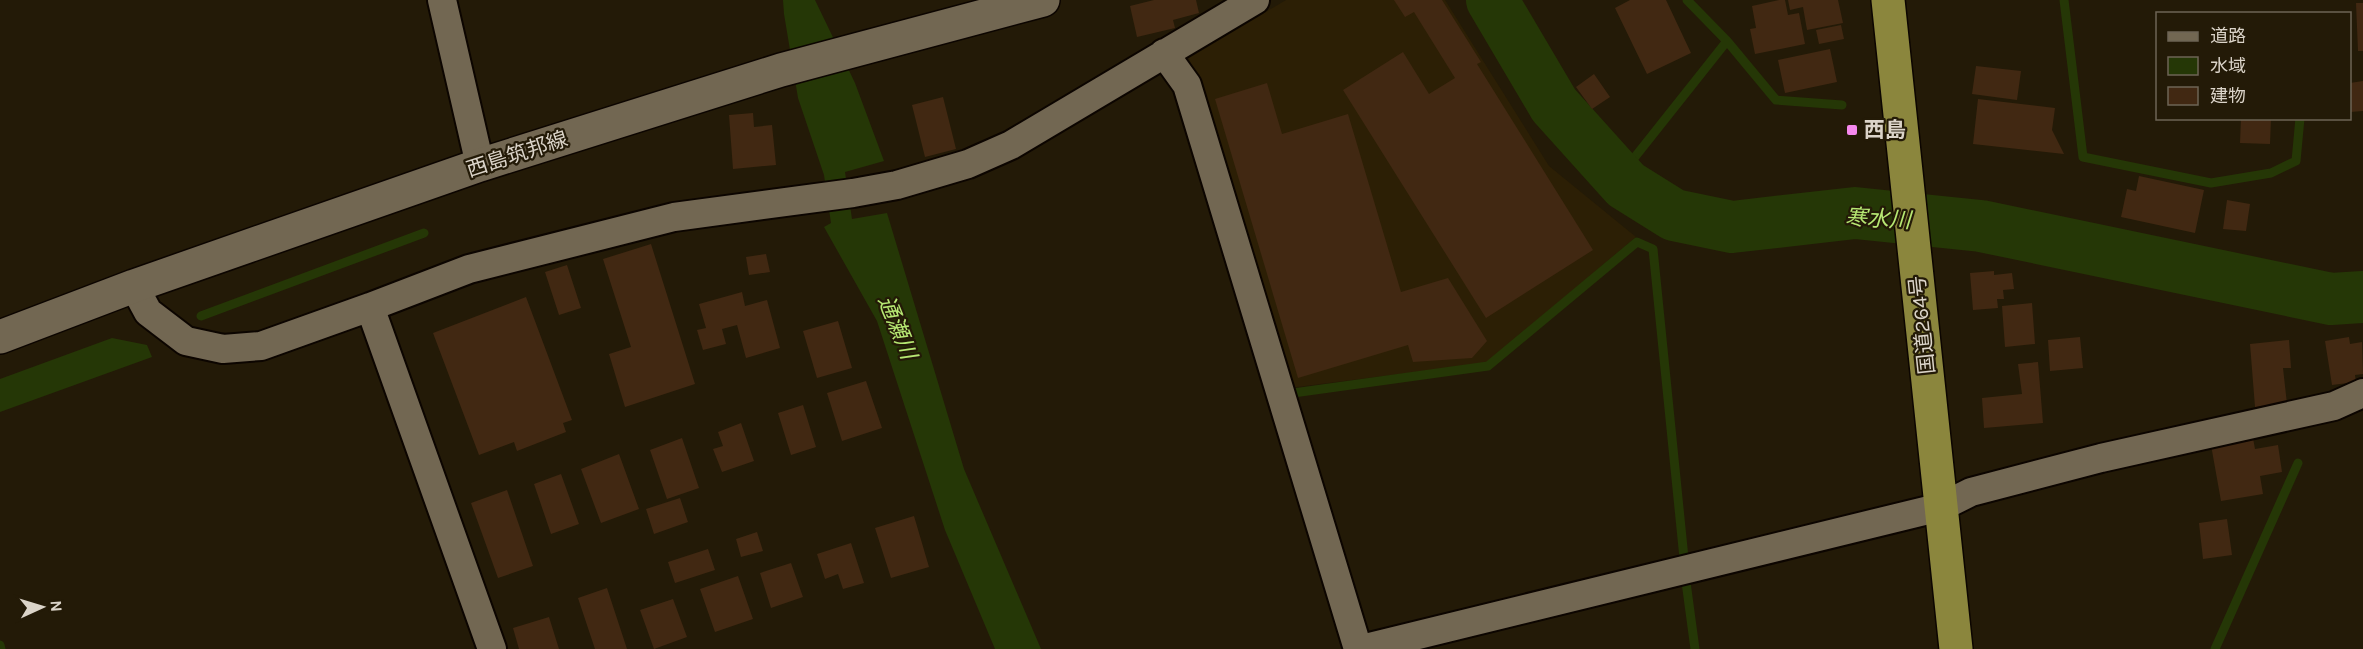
<svg xmlns="http://www.w3.org/2000/svg" width="2363" height="649" viewBox="0 0 2363 649" font-family="Karla,'Noto Sans JP',sans-serif">
<style>
.built{fill:#2c1f05}
.water{fill:#253706}
.lines{fill:none;stroke-linecap:round;stroke-linejoin:round}
.stream{stroke:#253706;stroke-width:9}
.river{stroke:#253706;stroke-width:52}
.building{fill:#412812}
.street-casing{stroke:#0c0500;stroke-width:32}
.secondary-casing{stroke:#0c0500;stroke-width:36}
.highway-casing{stroke:#0c0500;stroke-width:36}
.street{stroke:#726752;stroke-width:28}
.secondary{stroke:#726752;stroke-width:33}
.highway{stroke:#8b863d;stroke-width:33}
.poi-dot{fill:#f689ee;stroke:#231a07;stroke-width:2}
.labels{text-anchor:middle;stroke-width:4.5;stroke-linejoin:round;paint-order:stroke}
.poi-label{font-size:21px;font-weight:bold;fill:#dbd4c9;stroke:#231a07;text-anchor:start}
.street-label{font-size:21px;fill:#dbd4c9;stroke:#231a07}
.water-label{font-size:22px;font-style:italic;fill:#b7e873;stroke:#231a07}
</style>
<rect width="100%" height="100%" fill="#231a07"/>
<!-- built -->
<path class="built" d="M 1286,0 L 1445,0 L 1549,166 L 1636,237 L 1487,363 L 1289,388 L 1189,58 Z"/>
<!-- water -->
<path class="water" d="M 783,0 L 815,0 L 855,83 L 884,161 L 845,172 L 852,219 L 887,213 L 964,469 L 1041,649 L 995,649 L 945,530 L 877,321 L 824,227 L 831,223 L 824,175 L 798,98 L 784,14 Z
M 112,338 L 147,345 L 152,357 L 0,412 L 0,379 Z"/>
<g class="lines">
<!-- stream -->
<path class="stream" d="M 1687,0 L 1727,41
M 2064,0 L 2083,157 L 2211,183 L 2271,173 L 2296,161 L 2300,118
M 1626,185 L 1627,167 L 1727,41 L 1776,100 L 1842,105
M 201,316 L 424,233
M 1286,394 L 1488,366 L 1637,242 L 1653,249 L 1684,558
M 1686,582 L 1695,649
M 0,645 L 1,649
M 2215,649 L 2298,463"/>
<!-- river -->
<path class="river" d="M 1492,0 L 1554,105 L 1626,185 L 1674,215 L 1732,227 L 1855,213 L 1981,226 L 2331,299 L 2363,297"/>
</g>
<!-- building -->
<path class="building" d="M 1154,0 L 1196,0 L 1199,13 L 1173,20 L 1175,28 L 1137,37 L 1130,6 Z
M 1394,0 L 1442,0 L 1481,62 L 1477,64 L 1593,250 L 1486,318 L 1343,90 L 1403,52 L 1429,94 L 1455,78 L 1414,12 L 1405,17 Z
M 1630,0 L 1666,0 L 1691,53 L 1647,74 L 1615,8 Z
M 1779,0 L 1785,0 L 1788,15 L 1799,13 L 1805,44 L 1755,54 L 1750,29 L 1756,28 L 1752,6 Z
M 1788,0 L 1838,0 L 1843,23 L 1807,30 L 1803,7 L 1790,10 Z
M 2356,3 L 2363,3 L 2363,51 L 2358,51 Z
M 1841,25 L 1844,39 L 1819,44 L 1816,30 Z
M 1830,49 L 1837,82 L 1785,93 L 1778,60 Z
M 1976,66 L 2021,71 L 2017,100 L 1972,94 Z
M 1594,74 L 1610,97 L 1592,109 L 1576,87 Z
M 2363,81 L 2363,111 L 2350,112 L 2350,83 Z
M 1267,83 L 1282,134 L 1348,114 L 1401,292 L 1448,278 L 1487,341 L 1472,358 L 1413,362 L 1408,345 L 1298,378 L 1215,99 Z
M 943,97 L 956,149 L 925,157 L 912,105 Z
M 1978,99 L 2055,108 L 2052,130 L 2064,154 L 1973,144 Z
M 753,113 L 754,127 L 772,125 L 776,165 L 733,169 L 729,115 Z
M 2241,118 L 2271,118 L 2270,144 L 2240,143 Z
M 2139,176 L 2204,190 L 2195,233 L 2121,217 L 2127,189 L 2136,191 Z
M 2227,200 L 2250,204 L 2246,231 L 2223,229 Z
M 651,244 L 695,384 L 625,407 L 609,354 L 631,347 L 603,259 Z
M 766,254 L 770,272 L 749,275 L 746,257 Z
M 567,265 L 581,308 L 559,315 L 545,272 Z
M 1994,271 L 1994,275 L 2012,273 L 2014,289 L 2003,290 L 2004,299 L 1997,299 L 1998,308 L 1973,310 L 1970,273 Z
M 742,292 L 745,306 L 767,300 L 780,348 L 746,358 L 737,325 L 722,329 L 726,344 L 703,350 L 697,330 L 706,328 L 699,304 Z
M 526,297 L 572,420 L 563,423 L 566,432 L 517,451 L 514,442 L 479,455 L 433,333 Z
M 2032,303 L 2035,344 L 2005,347 L 2002,306 Z
M 838,321 L 852,368 L 817,378 L 803,331 Z
M 2080,337 L 2083,368 L 2050,371 L 2048,340 Z
M 2349,337 L 2350,344 L 2362,342 L 2363,374 L 2355,375 L 2356,382 L 2332,385 L 2325,341 Z
M 2289,340 L 2291,368 L 2283,368 L 2287,404 L 2255,407 L 2250,344 Z
M 2038,362 L 2043,423 L 1984,428 L 1982,398 L 2022,394 L 2018,364 Z
M 866,381 L 882,428 L 842,441 L 827,393 Z
M 803,405 L 816,447 L 791,455 L 778,413 Z
M 741,423 L 754,461 L 722,472 L 713,449 L 723,446 L 718,432 Z
M 682,438 L 699,488 L 667,499 L 650,450 Z
M 2253,438 L 2255,449 L 2278,445 L 2282,472 L 2260,476 L 2263,494 L 2221,501 L 2211,445 Z
M 619,454 L 639,509 L 601,523 L 581,469 Z
M 561,474 L 579,524 L 551,534 L 534,484 Z
M 507,490 L 533,566 L 498,578 L 471,503 Z
M 680,498 L 688,522 L 654,534 L 646,509 Z
M 914,516 L 929,567 L 891,578 L 875,528 Z
M 2227,519 L 2232,555 L 2203,559 L 2199,523 Z
M 757,532 L 763,551 L 741,557 L 736,539 Z
M 851,543 L 864,583 L 843,589 L 838,574 L 825,579 L 817,554 Z
M 708,549 L 715,570 L 675,583 L 668,562 Z
M 791,563 L 803,597 L 771,608 L 760,573 Z
M 738,576 L 753,619 L 715,632 L 700,589 Z
M 607,588 L 627,649 L 595,649 L 578,598 Z
M 673,599 L 687,637 L 654,649 L 640,610 Z
M 549,617 L 559,649 L 519,649 L 513,628 Z"/>
<g class="lines">
<!-- street casing -->
<g class="street-casing">
<path id="street" d="M 442,0 L 480,165
M 1164,53 L 1187,85 L 1358,649
M 134,286 L 148,312 L 186,341 L 223,349 L 261,346 L 370,307 L 469,269 L 674,217 L 853,193 L 897,185 L 968,164 L 1011,145 L 1255,0
M 370,307 L 492,649
M 1361,649 L 1941,507 L 1971,492 L 2101,458 L 2334,406 L 2363,393"/>
</g>
<!-- secondary casing -->
<g class="secondary-casing">
<path id="secondary" d="M 0,337 L 134,286 L 480,165 L 781,70 L 1043,0"/>
</g>
<!-- highway casing -->
<g class="highway-casing">
<path id="highway" d="M 1888,0 L 1956,649"/>
</g>
<!-- street -->
<use href="#street" class="street"/>
<!-- secondary -->
<use href="#secondary" class="secondary"/>
<!-- highway -->
<use href="#highway" class="highway"/>
</g>
<!-- markers -->
<rect class="poi-dot" x="1846" y="124" width="12" height="12" rx="3"/>
<g class="labels">
<!-- poi labels -->
<g class="poi-label">
<text x="1864" y="137">西島</text>
</g>
<!-- street labels -->
<g class="street-label">
<text transform="translate(517 154) rotate(-18)" y="7">西島筑邦線</text>
<text transform="translate(1922 325) rotate(-96)" y="7">国道264号</text>
</g>
<!-- water labels -->
<g class="water-label">
<text transform="translate(1878 218) rotate(3)" y="8">寒水川</text>
<text transform="translate(898 327) rotate(68)" y="8">通瀬川</text>
</g>
</g>
<!-- legend -->
<rect x="2156" y="12" width="195" height="108" fill="#231a07" stroke="#6d6455" stroke-width="1.5"/>
<rect x="2168" y="32" width="30" height="9" fill="#726752" stroke="#6d6455" stroke-width="1.5"/>
<text x="2210" y="42" font-size="18" fill="#dbd4c9">道路</text>
<rect x="2168" y="57" width="30" height="18" fill="#253706" stroke="#6d6455" stroke-width="1.5"/>
<text x="2210" y="72" font-size="18" fill="#dbd4c9">水域</text>
<rect x="2168" y="87" width="30" height="18" fill="#412812" stroke="#6d6455" stroke-width="1.5"/>
<text x="2210" y="102" font-size="18" fill="#dbd4c9">建物</text>
<!-- north arrow -->
<g transform="translate(42 607) rotate(86)" stroke="#231a07" stroke-width="4.5" paint-order="stroke">
<path d="M0-4.5L10 22L0 15L-10 22Z" fill="#dbd4c9"/>
<text y="-9" font-size="16" font-weight="bold" text-anchor="middle" fill="#dbd4c9">N</text>
</g>
</svg>
